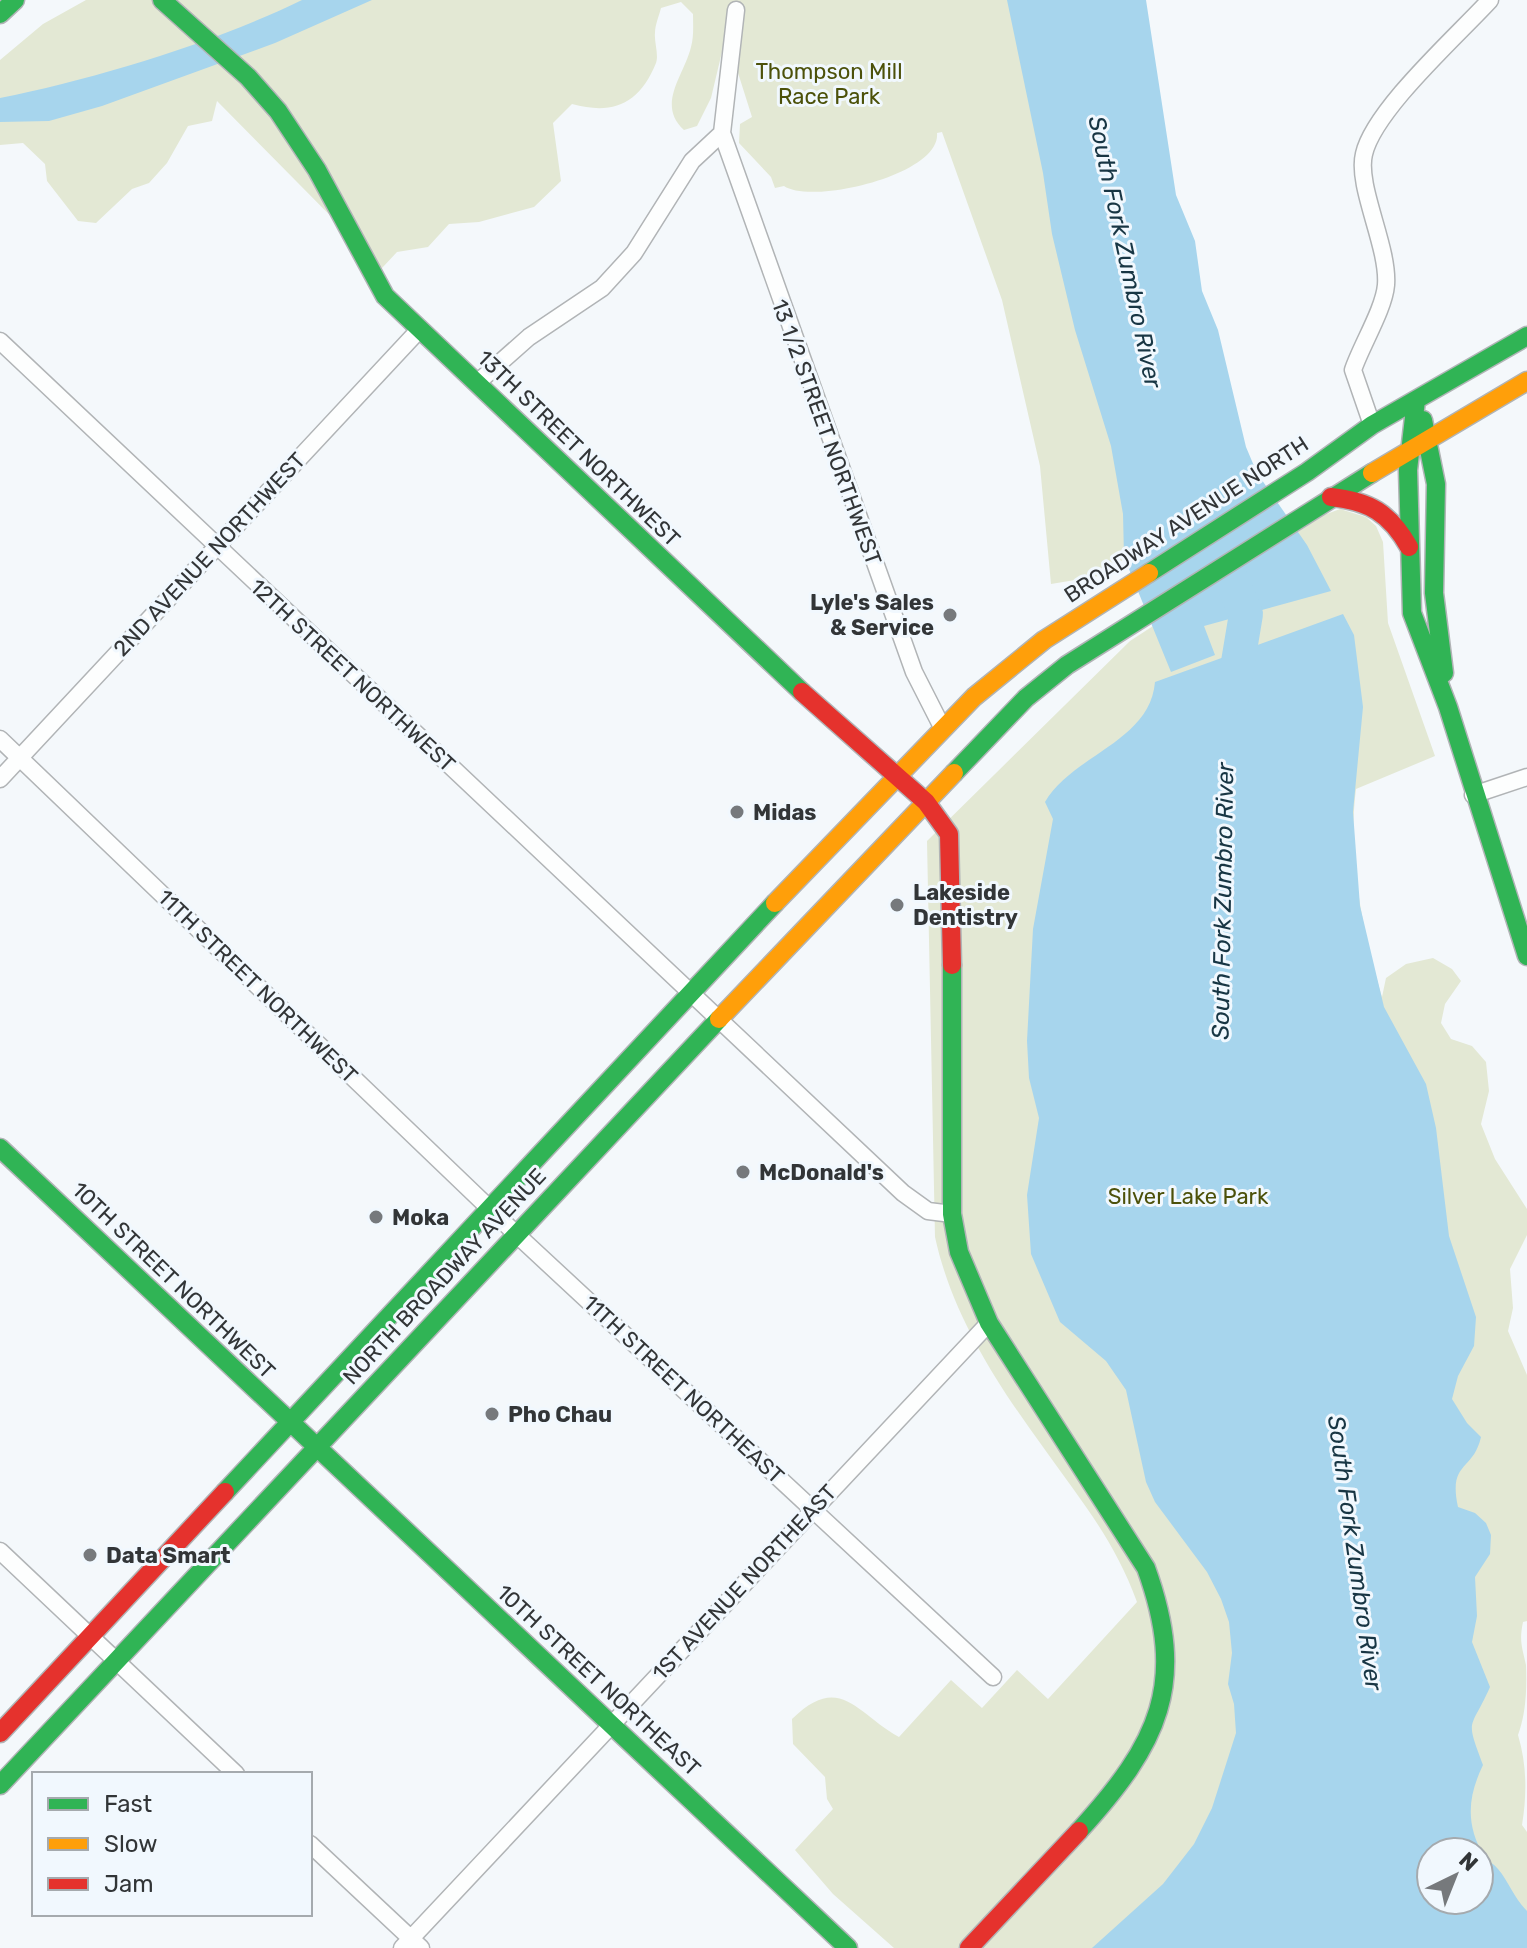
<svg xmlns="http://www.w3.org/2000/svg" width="1527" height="1948" viewBox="0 0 1527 1948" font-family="Rubik,sans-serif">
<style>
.green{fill:#e3e8d4;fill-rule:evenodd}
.water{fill:#a7d5ed;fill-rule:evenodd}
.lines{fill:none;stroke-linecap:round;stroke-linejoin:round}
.river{stroke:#a7d5ed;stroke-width:34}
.street-casing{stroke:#b1b4b6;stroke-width:19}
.fast-casing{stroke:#b1b4b6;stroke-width:21}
.slow-casing{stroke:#b1b4b6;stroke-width:21}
.jam-casing{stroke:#b1b4b6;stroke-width:21}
.street{stroke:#fdfefe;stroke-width:16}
.fast{stroke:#30b455;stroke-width:18}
.slow{stroke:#ff9f0a;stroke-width:18}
.jam{stroke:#e5322d;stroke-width:18}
.poi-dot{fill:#76797c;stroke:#f1f8fe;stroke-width:3}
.labels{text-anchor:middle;stroke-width:6;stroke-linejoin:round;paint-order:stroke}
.park-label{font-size:22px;fill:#4c510a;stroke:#f1f8fe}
.street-label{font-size:22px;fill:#323537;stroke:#f1f8fe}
.poi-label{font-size:22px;font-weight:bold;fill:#323537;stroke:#f1f8fe;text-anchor:start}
.water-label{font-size:24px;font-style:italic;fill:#183644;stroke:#f1f8fe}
</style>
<rect width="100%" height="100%" fill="#f4f8fb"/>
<!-- green -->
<path class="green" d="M 86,0 L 1075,0 L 1201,507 L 1099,576 L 1051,584 L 1040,466 L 1002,300 L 942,132 L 937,133 C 941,175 811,205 784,186 L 775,188 L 771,177 L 739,143 L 740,124 L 752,117 L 726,35 L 711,98 L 697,126 L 684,130 C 656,104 684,76 691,47 C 694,37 693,24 693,14 L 681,2 L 661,8 C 659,16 655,25 655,33 C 654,42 659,55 656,63 C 639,105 612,115 572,104 L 553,123 L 561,181 L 534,207 L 479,222 L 449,224 L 428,247 L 397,252 L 382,268 L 217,101 L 212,121 L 188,126 L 167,163 L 149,183 L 132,189 L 96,223 L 78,221 L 47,181 L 45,164 L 23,143 L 0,145 L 0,60 L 43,24 Z
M 1340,509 L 1366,517 L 1376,526 L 1383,542 L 1388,623 L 1435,756 L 1356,789 C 1347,858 1363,931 1382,997 L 1386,978 L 1406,964 L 1433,958 L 1452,969 L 1461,981 L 1445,1004 L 1441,1023 L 1451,1039 L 1472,1046 L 1486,1062 L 1489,1091 L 1481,1124 L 1495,1159 L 1527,1209 L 1527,1235 L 1510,1269 L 1513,1308 L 1508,1331 L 1527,1375 L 1527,1621 L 1523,1622 C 1519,1641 1522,1647 1526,1665 C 1527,1688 1526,1714 1518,1735 C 1527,1765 1527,1795 1522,1825 L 1527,1832 L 1527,1948 L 894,1948 L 833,1894 L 795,1850 L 833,1809 L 827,1799 L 825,1777 L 793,1744 L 792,1719 C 840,1672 856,1713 899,1737 L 951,1680 L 982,1708 L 1017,1670 L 1048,1699 L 1137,1602 C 1114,1539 1081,1501 1043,1447 C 997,1384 952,1315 935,1237 L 927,841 L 1130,641 L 1324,515 ZM 1431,1852 L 1479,1852 L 1479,1900 L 1431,1900 Z"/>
<!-- water -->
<path class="water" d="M 302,0 L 372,0 L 275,43 L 102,106 L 49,121 L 0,122 L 0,98 C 95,79 216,42 302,0 Z
M 1007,0 L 1146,0 L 1176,195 L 1195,241 L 1202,291 L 1218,330 L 1246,447 L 1257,473 L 1307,545 L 1331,591 L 1204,626 L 1215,655 L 1171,672 L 1124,557 L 1123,514 L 1111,446 L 1075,330 L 1052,234 L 1043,173 Z
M 1343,614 L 1354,635 L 1363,707 L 1353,812 L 1360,906 L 1384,1007 L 1426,1084 L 1436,1128 L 1449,1236 L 1476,1317 L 1474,1346 L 1458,1376 L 1452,1399 L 1467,1423 L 1481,1437 C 1473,1472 1448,1461 1458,1507 L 1475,1513 L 1486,1523 L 1491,1535 L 1490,1554 L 1475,1577 L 1477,1616 L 1472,1642 L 1490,1687 C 1470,1732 1465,1716 1483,1765 C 1468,1796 1465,1824 1484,1856 C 1488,1861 1494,1864 1498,1869 C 1509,1882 1514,1898 1527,1911 L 1527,1948 L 1092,1948 L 1163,1884 L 1194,1844 L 1212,1808 L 1236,1733 L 1234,1704 L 1228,1684 L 1232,1653 L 1229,1622 L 1221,1599 L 1207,1572 L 1155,1502 L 1146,1482 L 1126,1390 L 1106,1361 L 1060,1322 L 1031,1254 L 1027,1195 L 1039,1118 L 1029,1078 L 1027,1041 L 1033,929 L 1053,819 L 1045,802 C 1072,755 1150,742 1155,682 ZM 1479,1852 L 1479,1900 L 1431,1900 L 1431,1852 Z"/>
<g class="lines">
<!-- river -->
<path class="river" d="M 1228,572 L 1246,614 L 1232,698"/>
<!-- street casing -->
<g class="street-casing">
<path id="street" d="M 722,133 L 914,672 L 942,727
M 0,341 L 903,1193 L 928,1211 L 952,1214
M 477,383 L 529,337 L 602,288 L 634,253 L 692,161 L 722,133 L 736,10
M 1372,425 L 1353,370 C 1361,346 1384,309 1386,285 C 1389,247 1356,186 1364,154 C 1374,110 1457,36 1490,0
M 0,739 L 515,1233 L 993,1677
M 0,779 L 419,330
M 1473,795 L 1527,777
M 0,1551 L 236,1774
M 310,1844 L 421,1948
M 402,1948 L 989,1323"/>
</g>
<!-- fast casing -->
<g class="fast-casing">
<path id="fast" d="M 162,0 L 248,77 L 278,111 L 317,170 L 385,296 L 802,692
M 0,14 L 15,0
M 1416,400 L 1408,470 L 1412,613 L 1448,707 L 1527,956
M 1423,420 L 1436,484 L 1434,593 L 1444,673
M 1149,573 L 1307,472 L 1372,425 L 1527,336
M 954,773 L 1026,698 L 1067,665 L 1372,473
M 952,965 L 952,1214 L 959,1252 L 989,1323 L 1146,1568 C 1188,1684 1159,1743 1079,1831
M 0,1148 L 848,1948
M 225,1492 L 775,903
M 0,1785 L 719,1019"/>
</g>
<!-- slow casing -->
<g class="slow-casing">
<path id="slow" d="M 1372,473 L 1527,381
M 775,903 L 974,697 L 1044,640 L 1149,573
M 719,1019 L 954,773"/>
</g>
<!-- jam casing -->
<g class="jam-casing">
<path id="jam" d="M 1331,497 C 1369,501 1390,513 1409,547
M 802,692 L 926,802 L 949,834 L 952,965
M 0,1733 L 225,1492
M 969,1948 L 1079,1831"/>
</g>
<!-- street -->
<use href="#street" class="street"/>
<!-- fast -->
<use href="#fast" class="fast"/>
<!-- slow -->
<use href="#slow" class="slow"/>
<!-- jam -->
<use href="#jam" class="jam"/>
</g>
<!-- markers -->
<g class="poi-dot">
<circle cx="950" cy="615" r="8"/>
<circle cx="737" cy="812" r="8"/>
<circle cx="897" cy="905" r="8"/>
<circle cx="743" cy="1172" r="8"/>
<circle cx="376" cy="1217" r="8"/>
<circle cx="492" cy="1414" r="8"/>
<circle cx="90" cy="1555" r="8"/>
</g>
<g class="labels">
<!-- park labels -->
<g class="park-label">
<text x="829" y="79">Thompson Mill<tspan x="829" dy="25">Race Park</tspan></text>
<text x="1188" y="1204">Silver Lake Park</text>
</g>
<!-- street labels -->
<g class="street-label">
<text transform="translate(827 432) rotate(70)" y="8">13 1/2 STREET NORTHWEST</text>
<text transform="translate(579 448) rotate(44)" y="8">13TH STREET NORTHWEST</text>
<text transform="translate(1186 519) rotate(-33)" y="8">BROADWAY AVENUE NORTH</text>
<text transform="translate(209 554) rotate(-47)" y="8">2ND AVENUE NORTHWEST</text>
<text transform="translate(353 675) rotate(43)" y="8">12TH STREET NORTHWEST</text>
<text transform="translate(258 986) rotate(44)" y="8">11TH STREET NORTHWEST</text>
<text transform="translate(444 1276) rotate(-47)" y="8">NORTH BROADWAY AVENUE</text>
<text transform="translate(174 1280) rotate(44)" y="8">10TH STREET NORTHWEST</text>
<text transform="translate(684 1389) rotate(43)" y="8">11TH STREET NORTHEAST</text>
<text transform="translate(744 1582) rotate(-47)" y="8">1ST AVENUE NORTHEAST</text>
<text transform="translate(599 1680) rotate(43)" y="8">10TH STREET NORTHEAST</text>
</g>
<!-- poi labels -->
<g class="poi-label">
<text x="934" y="610" text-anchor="end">Lyle's Sales<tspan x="934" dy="25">&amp; Service</tspan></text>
<text x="753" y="820">Midas</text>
<text x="913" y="900">Lakeside<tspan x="913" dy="25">Dentistry</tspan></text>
<text x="759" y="1180">McDonald's</text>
<text x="392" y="1225">Moka</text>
<text x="508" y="1422">Pho Chau</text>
<text x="106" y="1563">Data Smart</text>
</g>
<!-- water labels -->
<g class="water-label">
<text transform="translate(1125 252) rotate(78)" y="8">South Fork Zumbro River</text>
<text transform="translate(1223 901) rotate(-89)" y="8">South Fork Zumbro River</text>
<text transform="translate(1355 1553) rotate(82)" y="8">South Fork Zumbro River</text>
</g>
</g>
<!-- legend -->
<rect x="32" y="1772" width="280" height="144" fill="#f1f8fe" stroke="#a5aaae" stroke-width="2"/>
<rect x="48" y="1798" width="40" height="12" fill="#30b455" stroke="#a5aaae" stroke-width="2"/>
<text x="104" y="1812" font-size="24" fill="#323537">Fast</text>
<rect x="48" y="1838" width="40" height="12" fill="#ff9f0a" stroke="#a5aaae" stroke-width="2"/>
<text x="104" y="1852" font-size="24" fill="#323537">Slow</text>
<rect x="48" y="1878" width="40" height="12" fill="#e5322d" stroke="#a5aaae" stroke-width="2"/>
<text x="104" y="1892" font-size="24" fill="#323537">Jam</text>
<!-- north arrow -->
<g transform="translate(1455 1876) rotate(43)"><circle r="38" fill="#f1f8fe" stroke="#a5aaae" stroke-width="2"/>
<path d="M0-6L14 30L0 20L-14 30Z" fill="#76797c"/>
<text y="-12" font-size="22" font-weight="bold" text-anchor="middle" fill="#323537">N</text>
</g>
</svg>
